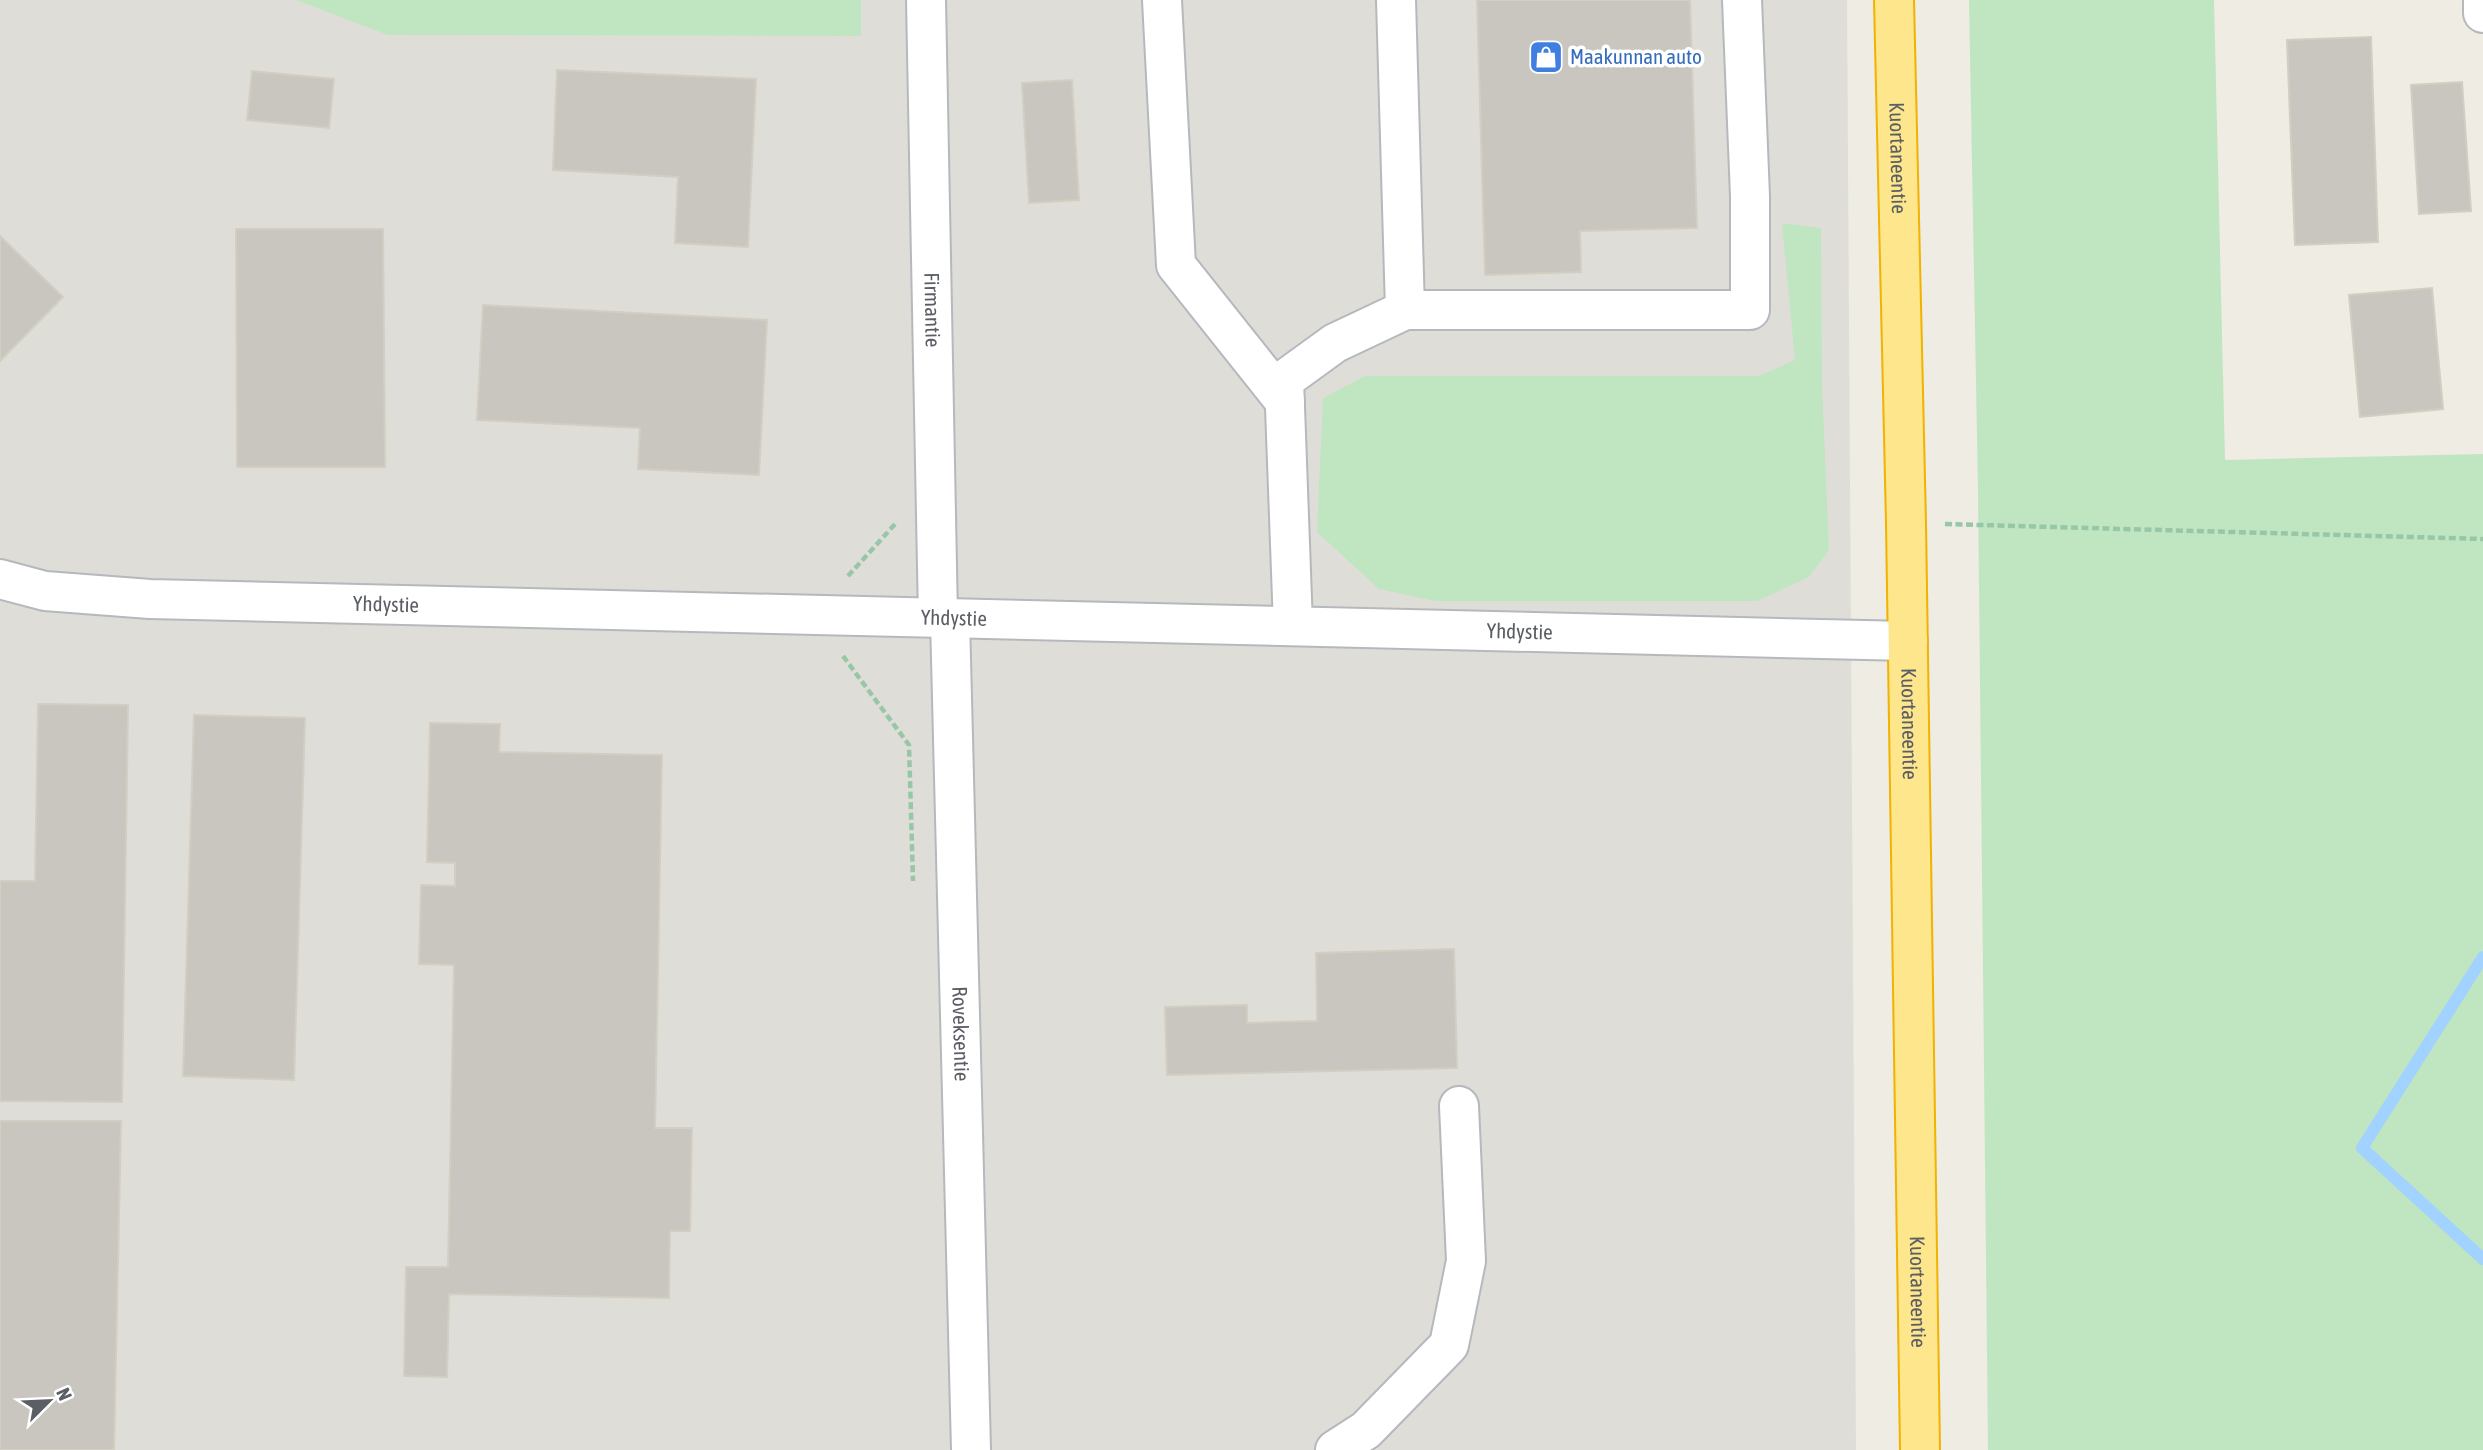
<svg xmlns="http://www.w3.org/2000/svg" width="2483" height="1450" viewBox="0 0 2483 1450" font-family="'Asap Condensed',sans-serif">
<style>
.industrial{fill:#dfddd7}
.green{fill:#bfe6c1}
.lines{fill:none;stroke-linecap:round;stroke-linejoin:round}
.stream{stroke:#a2d2ff;stroke-width:12}
.building{fill:#c9c6c0;stroke:#d3cec1;stroke-width:2}
.minor-casing{stroke:#b5b8bd;stroke-width:42}
.highway-casing{stroke:#f1b200;stroke-width:42}
.path{stroke:#98c7a8;stroke-width:4.5;stroke-dasharray:7 3.5;stroke-linecap:butt}
.minor{stroke:#fff;stroke-width:38}
.highway{stroke:#fde68b;stroke-width:38}
.labels{text-anchor:middle;stroke-width:7;stroke-linejoin:round;paint-order:stroke}
.shop-label{font-size:21px;fill:#366cbe;stroke:#fff;text-anchor:start}
.street-label{font-size:21px;fill:#5b5e64;stroke:#fff}
</style>
<rect width="100%" height="100%" fill="#eeece3"/>
<!-- industrial -->
<path class="industrial" d="M 0,0 L 1847,0 L 1856,1450 L 0,1450 Z"/>
<!-- green -->
<path class="green" d="M 296,0 L 861,0 L 861,36 L 388,35 Z
M 1969,0 L 2214,0 L 2225,460 L 2483,454 L 2483,1450 L 1988,1450 L 1978,490 Z
M 1782,223 L 1821,228 L 1822,385 L 1829,550 L 1809,577 L 1757,601 L 1435,601 L 1379,589 L 1317,532 L 1323,398 L 1365,376 L 1759,376 L 1795,360 Z"/>
<g class="lines">
<!-- stream -->
<path class="stream" d="M 2483,957 L 2362,1148 L 2483,1259"/>
</g>
<!-- building -->
<path class="building" d="M 1477,0 L 1690,0 L 1697,228 L 1580,231 L 1581,272 L 1485,275 Z
M 2371,37 L 2378,242 L 2295,245 L 2287,40 Z
M 557,70 L 756,79 L 748,247 L 675,243 L 678,177 L 553,170 Z
M 252,71 L 334,79 L 329,128 L 247,120 Z
M 1072,80 L 1079,200 L 1029,203 L 1022,83 Z
M 2462,82 L 2471,211 L 2419,214 L 2411,85 Z
M 236,229 L 383,229 L 385,467 L 237,467 Z
M 0,236 L 63,297 L 0,361 Z
M 2432,288 L 2443,409 L 2360,417 L 2349,295 Z
M 483,305 L 767,320 L 759,475 L 638,469 L 640,428 L 477,420 Z
M 38,704 L 128,705 L 122,1102 L 0,1101 L 0,881 L 35,881 Z
M 194,715 L 305,718 L 294,1080 L 183,1076 Z
M 430,723 L 500,724 L 499,752 L 662,755 L 655,1128 L 692,1128 L 690,1231 L 670,1231 L 669,1298 L 449,1294 L 447,1377 L 404,1376 L 406,1267 L 448,1267 L 454,965 L 419,964 L 421,885 L 455,886 L 455,863 L 427,862 Z
M 1454,949 L 1457,1068 L 1167,1075 L 1165,1007 L 1247,1005 L 1247,1023 L 1317,1021 L 1316,953 Z
M 0,1121 L 121,1121 L 114,1450 L 0,1450 Z"/>
<g class="lines">
<!-- minor casing -->
<g class="minor-casing">
<g id="minor">
<path id="s1" d="M 926,0 L 938,618"/>
<path d="M 1162,0 L 1176,265 L 1285,402"/>
<path d="M 1396,0 L 1405,310"/>
<path d="M 2483,0 L 2483,13"/>
<path id="s2" d="M 0,579 L 45,591 L 150,599 L 1908,641"/>
<path id="s3" d="M 950,619 L 971,1450"/>
<path d="M 1293,626 L 1284,380 L 1335,343 L 1405,310 L 1750,310 L 1750,196 L 1742,0"/>
<path d="M 1335,1450 L 1366,1430 L 1449,1345 L 1466,1261 L 1459,1106"/>
</g>
</g>
<!-- highway casing -->
<g class="highway-casing">
<g id="highway">
<path id="s4" d="M 1894,0 L 1906,523 L 1920,1450"/>
</g>
</g>
<!-- path -->
<path class="path" d="M 1945,524 L 2483,539
M 848,576 L 896,523
M 843,656 L 909,745 L 913,881"/>
<!-- minor -->
<use href="#minor" class="minor"/>
<!-- highway -->
<use href="#highway" class="highway"/>
</g>
<!-- icons -->
<defs>
<g id="shop-square" transform="scale(1.75)"><rect x="-9" y="-9" width="18" height="18" rx="4" fill="#3f7fe0" stroke="#fff"/><path d="M-5-2.5h2.3a2.7 3.5 0 0 1 5.4 0H5L5.5 6h-11ZM-1.5-2.5h3a1.5 2.3 0 0 0-3 0Z" fill="#fff"/></g>
</defs>
<g fill-rule="evenodd">
<use href="#shop-square" x="1546" y="57"/>
</g>
<g class="labels">
<!-- shop labels -->
<g class="shop-label">
<text x="1570" y="64">Maakunnan auto</text>
</g>
<!-- street labels -->
<g class="street-label">
<text dy="7" stroke="none"><textPath href="#s4" startOffset="158">Kuortaneentie</textPath></text>
<text dy="7" stroke="none"><textPath href="#s1" startOffset="310">Firmantie</textPath></text>
<text dy="7" stroke="none"><textPath href="#s2" startOffset="388">Yhdystie</textPath></text>
<text dy="7" stroke="none"><textPath href="#s2" startOffset="956">Yhdystie</textPath></text>
<text dy="7" stroke="none"><textPath href="#s2" startOffset="1522">Yhdystie</textPath></text>
<text dy="7" stroke="none"><textPath href="#s4" startOffset="724">Kuortaneentie</textPath></text>
<text dy="7" stroke="none"><textPath href="#s3" startOffset="415">Roveksentie</textPath></text>
<text dy="7" stroke="none"><textPath href="#s4" startOffset="1292">Kuortaneentie</textPath></text>
</g>
</g>
<!-- north arrow -->
<g transform="translate(49 1401) rotate(66)" stroke="#ffffff" stroke-width="5" paint-order="stroke">
<path d="M0-5L12 26L0 18L-12 26Z" fill="#5b5e64"/>
<text y="-10" font-size="19" font-weight="bold" text-anchor="middle" fill="#5b5e64">N</text>
</g>
</svg>
